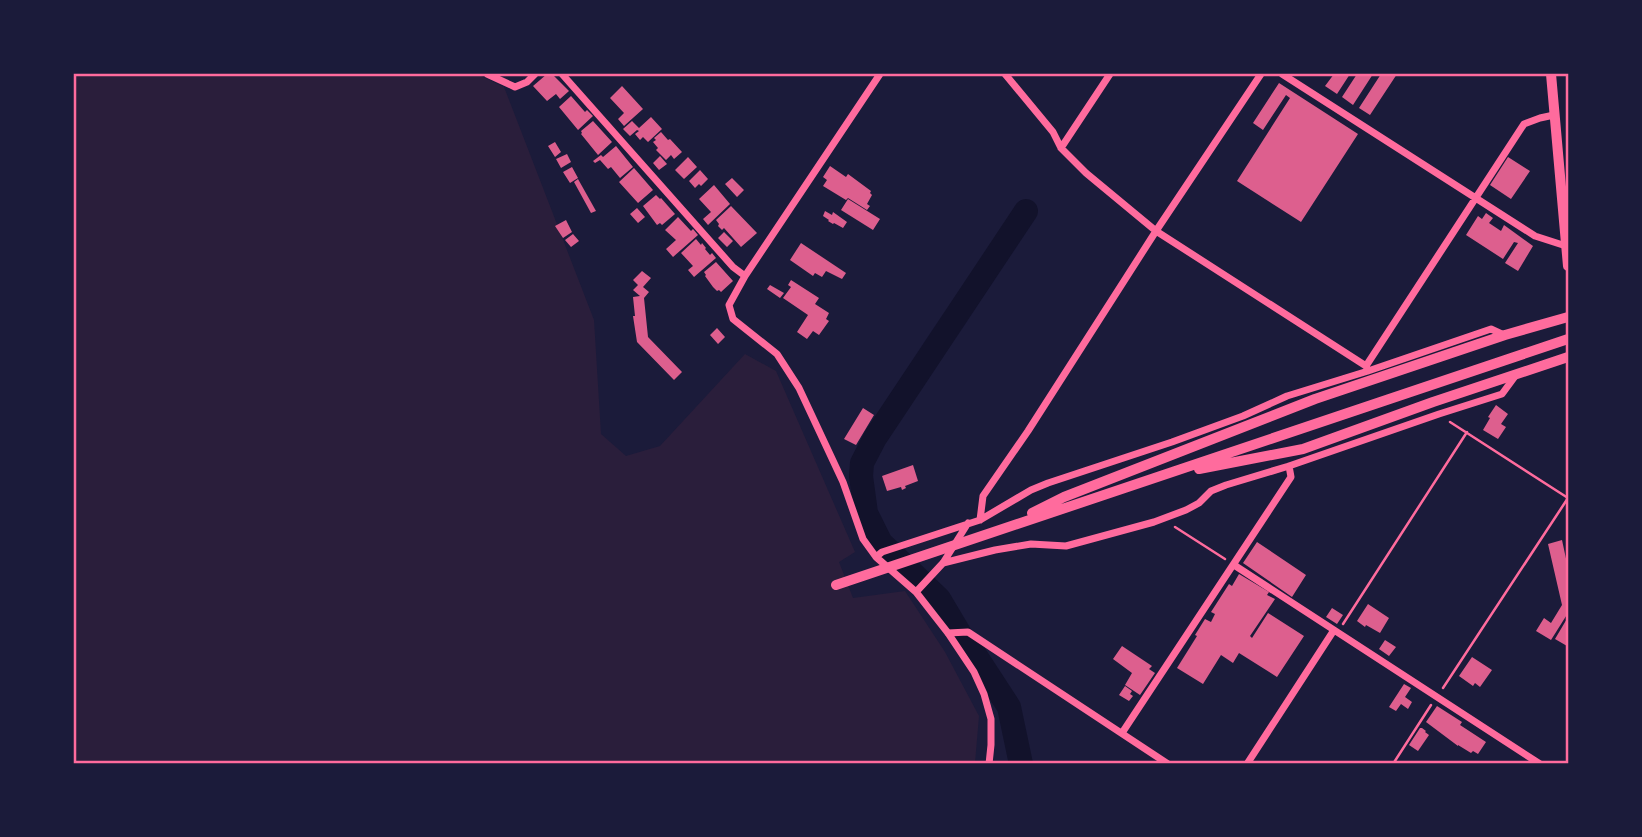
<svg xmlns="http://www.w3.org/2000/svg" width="1642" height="837" viewBox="0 0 1642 837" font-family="Rubik,sans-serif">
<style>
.green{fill:#2a1e3b}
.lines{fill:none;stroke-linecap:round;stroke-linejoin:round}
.river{stroke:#12122b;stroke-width:24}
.building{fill:#dd5f8e}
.path{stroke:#ff6b9d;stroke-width:2.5}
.minor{stroke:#ff6b9d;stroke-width:7}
.primary{stroke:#ff6b9d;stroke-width:10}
.neatline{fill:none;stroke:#ff6b9d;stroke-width:2.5}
</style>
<rect width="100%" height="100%" fill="#1b1b3a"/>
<!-- green -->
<path class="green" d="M 74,74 L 477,74 L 504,87 L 594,320 L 601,434 L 626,456 L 660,446 L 745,354 L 776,371 L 855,552 L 839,562 L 853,598 L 905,591 L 945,652 L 979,716 L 975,763 L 74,763 Z"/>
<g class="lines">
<!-- river -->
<path class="river" d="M 1021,764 L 1009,707 L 968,644 L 964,641 L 939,599 L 881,543 L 866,513 L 861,476 L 862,463 L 875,438 L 1026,211"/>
</g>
<!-- building -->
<path class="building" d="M 547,74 L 552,74 L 569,91 L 560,99 L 556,94 L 547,101 L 533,86 Z
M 1334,74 L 1350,74 L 1337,94 L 1325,86 Z
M 1357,74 L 1373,74 L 1353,105 L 1342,97 Z
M 1381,74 L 1397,74 L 1370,115 L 1359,108 Z
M 1279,83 L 1358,134 L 1301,222 L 1237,181 L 1290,98 L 1286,95 L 1263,130 L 1253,123 Z
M 622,86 L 643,109 L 624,126 L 618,119 L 624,113 L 610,98 Z
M 571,96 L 585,112 L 587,110 L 593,116 L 578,130 L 559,107 Z
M 651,117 L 662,129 L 648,142 L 643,137 L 640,140 L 635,134 L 639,131 L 637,130 L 630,136 L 623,129 L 632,121 L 639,128 Z
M 593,121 L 612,142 L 598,155 L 581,134 L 582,133 L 581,131 Z
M 661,132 L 668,140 L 670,139 L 682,152 L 674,159 L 671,155 L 666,160 L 656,150 L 658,148 L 653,142 L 656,140 L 654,138 Z
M 555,142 L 561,152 L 555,157 L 548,146 Z
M 616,146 L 633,167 L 620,178 L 611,167 L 608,169 L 600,160 L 595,163 L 593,161 L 601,155 L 603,157 Z
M 567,154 L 571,162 L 561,168 L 556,159 Z
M 660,156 L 667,164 L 659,170 L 653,163 Z
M 688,157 L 697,167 L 684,179 L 675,170 Z
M 1508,157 L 1530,171 L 1511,199 L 1490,185 Z
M 830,166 L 846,177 L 848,174 L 871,191 L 870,193 L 872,195 L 867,204 L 870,206 L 867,210 L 848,198 L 846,200 L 823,186 L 827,180 L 823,177 Z
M 572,167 L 578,178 L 570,183 L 563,172 Z
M 634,168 L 653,190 L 638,203 L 619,182 Z
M 700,170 L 708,179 L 701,186 L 699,184 L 695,188 L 689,181 Z
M 732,178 L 744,190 L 737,197 L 725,184 Z
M 578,179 L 596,211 L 591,213 L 574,182 Z
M 714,185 L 730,204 L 708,225 L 703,219 L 711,212 L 699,199 Z
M 656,195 L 660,199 L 661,198 L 675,214 L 662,225 L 660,223 L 657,225 L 643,206 Z
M 848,199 L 880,219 L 873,230 L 841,210 Z
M 731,206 L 757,233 L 741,247 L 724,228 L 722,230 L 718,226 L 719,224 L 716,220 Z
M 637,208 L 645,217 L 638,223 L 630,214 Z
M 825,211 L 832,215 L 833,212 L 847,222 L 843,228 L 834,223 L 833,224 L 828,221 L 829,220 L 823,216 Z
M 1486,213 L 1493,218 L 1489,223 L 1501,231 L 1504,225 L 1533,246 L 1518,271 L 1505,263 L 1518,243 L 1514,242 L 1503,259 L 1466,235 L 1478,216 L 1482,219 Z
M 678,217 L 691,231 L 693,229 L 698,235 L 673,257 L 666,249 L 676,240 L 665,230 Z
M 566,220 L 572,232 L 563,238 L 555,226 Z
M 724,232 L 733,241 L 727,247 L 718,238 Z
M 573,234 L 579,241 L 571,247 L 565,240 Z
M 696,239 L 701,245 L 702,243 L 706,248 L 705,249 L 710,255 L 712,253 L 716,258 L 694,277 L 688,270 L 693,266 L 681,253 Z
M 801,243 L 846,273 L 842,279 L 826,271 L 822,277 L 815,273 L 813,276 L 790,260 Z
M 716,262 L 733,281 L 721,292 L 719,290 L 717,291 L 713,287 L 705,276 L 706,275 L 704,272 Z
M 642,271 L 651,278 L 643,287 L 649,292 L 644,298 L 648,337 L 682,372 L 674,380 L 637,342 L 633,316 L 635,316 L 633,297 L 640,296 L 633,290 L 638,285 L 633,280 Z
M 791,280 L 819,298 L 815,304 L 829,313 L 826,319 L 829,321 L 819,335 L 813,331 L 807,339 L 797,332 L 808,315 L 783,298 L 791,287 L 788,285 Z
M 770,285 L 784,293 L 780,298 L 767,289 Z
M 717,328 L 725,337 L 718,344 L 710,335 Z
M 1496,405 L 1508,414 L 1501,424 L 1506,427 L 1498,439 L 1483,430 L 1490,418 L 1488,417 Z
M 863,408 L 874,415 L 856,445 L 844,439 Z
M 913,465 L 918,481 L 905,486 L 906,488 L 902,490 L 901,487 L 887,491 L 882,476 Z
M 1562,540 L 1568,568 L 1568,613 L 1551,640 L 1536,631 L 1544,618 L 1551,623 L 1562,605 L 1548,544 Z
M 1257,542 L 1306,575 L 1292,597 L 1243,563 Z
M 1239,574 L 1269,592 L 1267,595 L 1275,599 L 1250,636 L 1252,638 L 1268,613 L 1304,636 L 1277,677 L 1239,653 L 1233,663 L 1221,655 L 1203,684 L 1177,668 L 1197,636 L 1195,635 L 1205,619 L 1211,622 L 1215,614 L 1211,612 L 1229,584 L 1232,586 Z
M 1368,604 L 1389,618 L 1380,633 L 1366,625 L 1365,627 L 1357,621 Z
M 1332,608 L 1343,615 L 1337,624 L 1326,617 Z
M 1568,617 L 1568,643 L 1567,646 L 1555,639 Z
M 1385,640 L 1396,647 L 1389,656 L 1379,649 Z
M 1122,646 L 1152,666 L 1149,669 L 1155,673 L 1140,695 L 1125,685 L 1132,673 L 1113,659 Z
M 1472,657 L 1492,670 L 1480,687 L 1475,683 L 1473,686 L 1459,676 Z
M 1404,684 L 1411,688 L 1405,697 L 1412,702 L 1408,709 L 1401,704 L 1396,711 L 1389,707 Z
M 1125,686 L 1132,691 L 1130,694 L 1133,696 L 1129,701 L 1119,695 Z
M 1437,706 L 1462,722 L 1460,725 L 1486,742 L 1478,754 L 1473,751 L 1471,753 L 1458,745 L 1458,746 L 1426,722 Z
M 1420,728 L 1422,728 L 1426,731 L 1425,732 L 1429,735 L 1418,751 L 1409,745 Z"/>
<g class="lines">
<!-- path -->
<path class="path" d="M 1450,422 L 1568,498
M 1175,527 L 1225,559
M 1343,624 L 1467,432
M 1443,688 L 1568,498
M 1393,764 L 1431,705"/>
<!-- minor -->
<path class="minor" d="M 487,74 L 515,87 L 527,82 L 535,74
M 562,74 L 733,267 L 745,276
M 880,74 L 745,276 L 729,305 L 733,319 L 777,354 L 799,388 L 843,482 L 863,539 L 876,557 L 916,592 L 948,633 L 974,672 L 984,694 L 991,719 L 991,745 L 989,764
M 1005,74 L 1053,132 L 1061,148 L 1086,173 L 1156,231 L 1366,366 L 1368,371
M 1282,74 L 1535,236 L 1566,246
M 1061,148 L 1110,74
M 1366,366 L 1524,124 L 1540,118 L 1554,115
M 980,520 L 983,496 L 1028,431 L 1156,231 L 1261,74
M 876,557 L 882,552 L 980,520 L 1031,490 L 1048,483 L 1172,442 L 1243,416 L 1287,396 L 1368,371 L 1491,329 L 1504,335
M 943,563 L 995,550 L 1031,544 L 1066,546 L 1154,522 L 1186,510 L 1199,503 L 1211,491 L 1226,485 L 1289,466 L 1439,414 L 1502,394 L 1516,375
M 1234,565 L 1540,764
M 916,592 L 943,563 L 968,523
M 948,633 L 968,632 L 1168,764
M 1122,733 L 1291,477 L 1289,466
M 1247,764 L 1334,630"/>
<!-- primary -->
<path class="primary" d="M 1551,74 L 1568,266
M 1199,469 L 1303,449 L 1433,402 L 1568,357
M 1032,513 L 1064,497 L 1315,399 L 1505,335 L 1568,317
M 836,585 L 1568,339"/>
</g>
<!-- border -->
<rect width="1642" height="837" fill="none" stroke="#1b1b3a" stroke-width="150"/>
<rect x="75" y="75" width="1492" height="687" class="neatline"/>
</svg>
